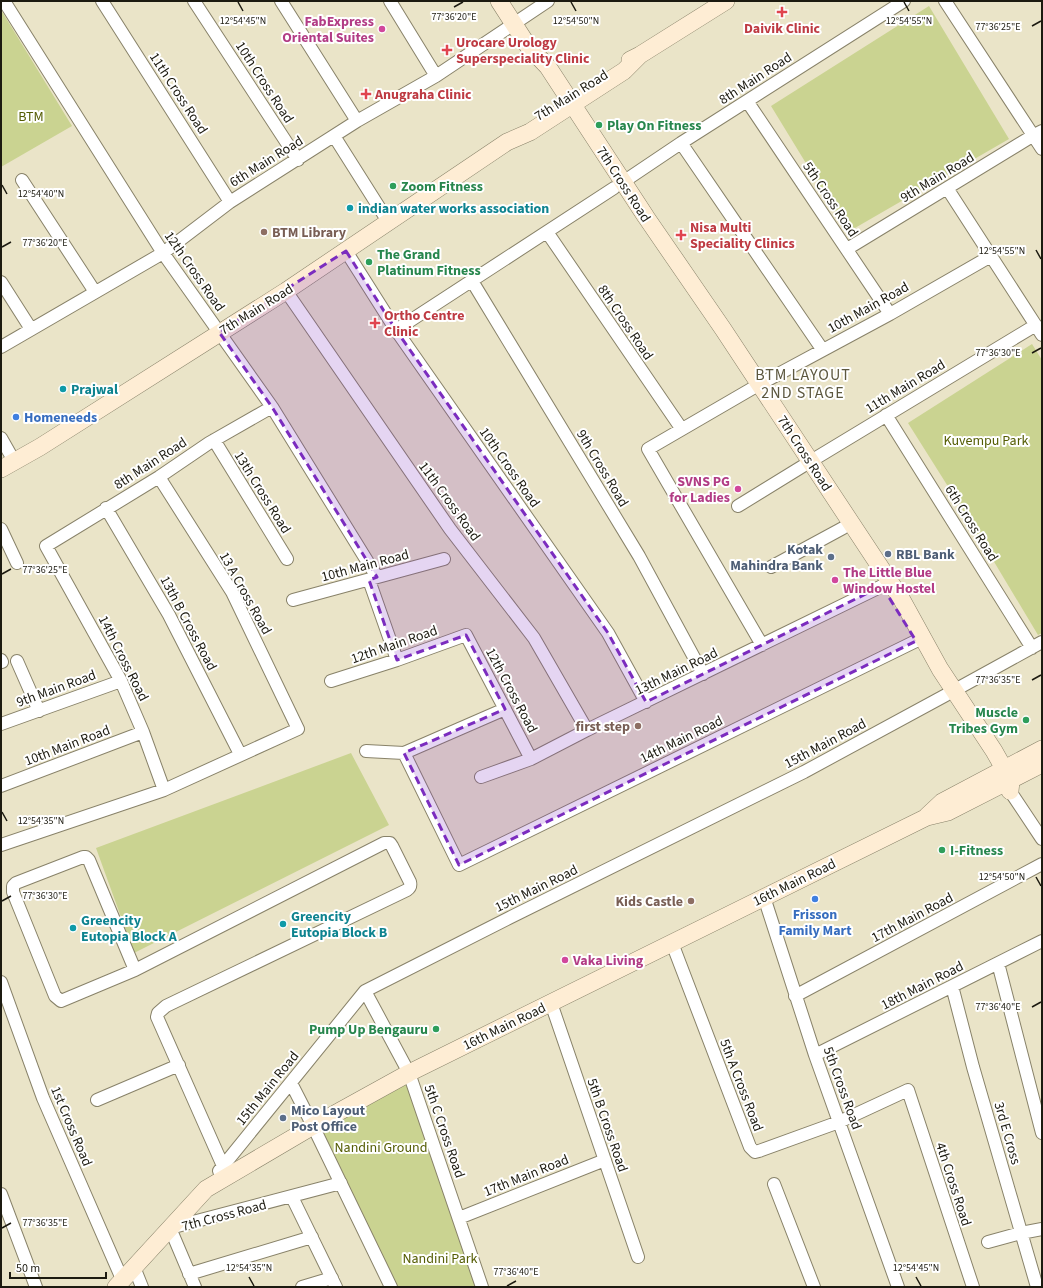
<svg xmlns="http://www.w3.org/2000/svg" width="1043" height="1288" viewBox="0 0 1043 1288" font-family="'Source Sans 3',sans-serif">
<style>
.green{fill:#cad391}
.lines{fill:none;stroke-linecap:round;stroke-linejoin:round}
.street-casing{stroke:#888269;stroke-width:14}
.secondary-casing{stroke:#888269;stroke-width:18}
.street{stroke:#fff;stroke-width:12}
.secondary{stroke:#feedd4;stroke-width:17}
.marked{fill:#7b2cbf;fill-opacity:0.2;stroke:#7b2cbf;stroke-width:3;stroke-dasharray:8 5;stroke-linejoin:round}
.ticks{fill:none;stroke:#1c1a10;stroke-width:1.5}
.health-dot{fill:#e0444e;stroke:#fff;stroke-width:1.5}
.hotel-dot{fill:#d1479c;stroke:#fff;stroke-width:1.5}
.leisure-dot{fill:#2e9e5b;stroke:#fff;stroke-width:1.5}
.culture-dot{fill:#0f9aa8;stroke:#fff;stroke-width:1.5}
.education-dot{fill:#8d6e63;stroke:#fff;stroke-width:1.5}
.shop-dot{fill:#3f7fe0;stroke:#fff;stroke-width:1.5}
.service-dot{fill:#5c6f8a;stroke:#fff;stroke-width:1.5}
.labels{text-anchor:middle;stroke-width:4;stroke-linejoin:round;paint-order:stroke}
.hotel-label{font-size:14px;font-weight:bold;fill:#b23c85;stroke:#fff;text-anchor:end}
.health-label{font-size:14px;font-weight:bold;fill:#be3a42;stroke:#fff;text-anchor:start}
.street-label{font-size:14px;fill:#1c1a10;stroke:#fff}
.park-label{font-size:14px;fill:#545c03;stroke:#fff}
.leisure-label{font-size:14px;font-weight:bold;fill:#27864d;stroke:#fff;text-anchor:start}
.culture-label{font-size:14px;font-weight:bold;fill:#0d838f;stroke:#fff;text-anchor:start}
.education-label{font-size:14px;font-weight:bold;fill:#785e54;stroke:#fff;text-anchor:end}
.shop-label{font-size:14px;font-weight:bold;fill:#366cbe;stroke:#fff;text-anchor:start}
.service-label{font-size:14px;font-weight:bold;fill:#4e5e75;stroke:#fff;text-anchor:start}
.quarter-label{font-size:16px;letter-spacing:1px;fill:#5c573e;stroke:#fff}
.ticks-label{font-size:10px;text-anchor:middle;fill:#1c1a10;stroke:#fff;stroke-width:4;stroke-linejoin:round;paint-order:stroke}
</style>
<rect width="100%" height="100%" fill="#eae4c8"/>
<!-- green -->
<path class="green" d="M 929,6 L 1009,139 L 848,232 L 771,106 Z
M 1,10 L 72,126 L 1,167 Z
M 1032,344 L 1042,360 L 1042,633 L 1038,635 L 966,515 L 908,423 Z
M 351,753 L 389,825 L 134,953 L 96,848 Z
M 406,1079 L 479,1287 L 398,1287 L 320,1128 Z"/>
<g class="lines">
<!-- street casing -->
<g class="street-casing">
<path id="street" d="M 4,1 L 163,253 L 272,407 L 377,577
M 102,1 L 230,202
M 194,1 L 298,160
M 281,1 L 357,121
M 390,1 L 436,76
M 945,1 L 1042,149
M 747,101 L 890,314
M 334,136 L 389,223
M 681,143 L 822,349
M 22,180 L 95,292
M 623,182 L 681,143 L 904,1
M 947,188 L 1042,335
M 547,232 L 681,428
M 847,249 L 1034,135 L 1042,131
M 346,251 L 396,330 L 608,633 L 646,702
M 472,281 L 639,556 L 703,674
M 1,282 L 31,329
M 286,291 L 450,529 L 534,638 L 587,730
M 396,330 L 614,188
M 1,347 L 163,253 L 230,202 L 357,121 L 436,76 L 548,1
M 760,384 L 890,314 L 991,256
M 753,388 L 648,449 L 762,645
M 886,415 L 1032,648
M 1,438 L 14,461
M 214,440 L 287,559
M 811,461 L 1036,325
M 738,506 L 803,466
M 106,508 L 169,615 L 240,754
M 1,529 L 17,563
M 771,567 L 843,528
M 369,580 L 397,660
M 293,600 L 444,559
M 1,660 L 2,662
M 17,661 L 39,711
M 331,681 L 397,660 L 466,635 L 531,759
M 955,690 L 1042,642
M 1,724 L 121,681
M 366,751 L 404,753 L 505,709
M 404,753 L 459,865 L 916,641
M 481,777 L 531,759 L 587,730 L 882,586
M 1,786 L 143,732
M 164,790 L 143,732 L 121,681 L 46,546 L 159,477 L 209,443 L 272,407
M 1010,791 L 1042,839
M 1,845 L 164,790 L 298,729 L 232,592 L 159,477
M 764,897 L 815,1055 L 898,1287
M 672,943 L 750,1147 L 755,1152 L 759,1151 L 839,1122 L 908,1090 L 973,1287
M 998,963 L 1042,1133
M 135,970 L 89,860 L 86,857 L 83,857 L 16,883 L 13,886 L 13,892 L 55,996 L 61,1001 L 135,970 L 384,843 L 390,843 L 392,846 L 410,882 C 411,886 410,888 407,890 L 166,1006 L 158,1013 L 157,1017 L 223,1166
M 1,982 L 43,1098 L 122,1279
M 952,986 L 973,1067 L 1037,1287
M 365,991 L 409,1073 L 482,1287
M 795,996 L 1042,864
M 551,1003 L 638,1257
M 815,1055 L 1042,941
M 291,1083 L 313,1126 L 391,1287
M 97,1100 L 179,1065
M 219,1171 L 365,991 L 509,918 L 804,772 L 946,695
M 774,1184 L 814,1287
M 1,1194 L 36,1287
M 292,1197 L 336,1287
M 459,1218 L 605,1160
M 988,1242 L 1021,1233 L 1042,1229
M 134,1267 L 142,1287
M 189,1274 L 312,1237
M 195,1287 L 170,1228 L 341,1183
M 302,1287 L 332,1278"/>
</g>
<!-- secondary casing -->
<g class="secondary-casing">
<path id="secondary" d="M 499,1 L 528,46 L 548,67 L 646,217 L 723,329 L 902,600 L 940,669 L 994,751 L 1011,781 L 1010,791
M 630,60 L 640,55 L 726,1
M 1,469 L 40,447 L 286,291 L 507,142 L 530,132 L 624,71 L 640,55
M 927,816 L 942,802 L 1042,749
M 116,1287 L 206,1189 L 313,1126 L 409,1073 L 927,817 L 948,812 L 1042,764"/>
</g>
<!-- street -->
<use href="#street" class="street"/>
<!-- secondary -->
<use href="#secondary" class="secondary"/>
</g>
<!-- marked area -->
<path class="marked" d="M 346,251 L 396,330 L 608,633 L 646,702 L 882,586 L 916,641 L 459,865 L 404,753 L 505,709 L 466,635 L 397,660 L 369,580 L 377,577 L 272,407 L 219,332 Z"/>
<!-- ticks -->
<path class="ticks" d="M 238,2 L 243,11M 571,2 L 576,11M 904,2 L 909,11M 454,7 L 463,2M 1032,26 L 1041,21M 2,185 L 7,194M 2,247 L 11,242M 1036,250 L 1041,259M 1032,353 L 1041,348M 2,574 L 11,569M 1032,680 L 1041,675M 2,812 L 7,821M 1036,877 L 1041,886M 2,901 L 11,896M 1032,1007 L 1041,1002M 2,1228 L 11,1223M 249,1277 L 254,1286M 916,1277 L 921,1286M 507,1286 L 516,1281"/>
<!-- markers -->
<g class="health-dot">
<path d="M780 6h4v4h4v4h-4v4h-4v-4h-4v-4h4z"/>
<path d="M445 44h4v4h4v4h-4v4h-4v-4h-4v-4h4z"/>
<path d="M364 88h4v4h4v4h-4v4h-4v-4h-4v-4h4z"/>
<path d="M679 229h4v4h4v4h-4v4h-4v-4h-4v-4h4z"/>
<path d="M373 317h4v4h4v4h-4v4h-4v-4h-4v-4h4z"/>
</g>
<g class="hotel-dot">
<circle cx="382" cy="29" r="4"/>
<circle cx="738" cy="489" r="4"/>
<circle cx="835" cy="580" r="4"/>
<circle cx="565" cy="960" r="4"/>
</g>
<g class="leisure-dot">
<circle cx="599" cy="125" r="4"/>
<circle cx="393" cy="186" r="4"/>
<circle cx="369" cy="262" r="4"/>
<circle cx="1026" cy="720" r="4"/>
<circle cx="942" cy="850" r="4"/>
<circle cx="436" cy="1029" r="4"/>
</g>
<g class="culture-dot">
<circle cx="350" cy="208" r="4"/>
<circle cx="63" cy="389" r="4"/>
<circle cx="283" cy="924" r="4"/>
<circle cx="73" cy="928" r="4"/>
</g>
<g class="education-dot">
<circle cx="264" cy="232" r="4"/>
<circle cx="638" cy="726" r="4"/>
<circle cx="691" cy="901" r="4"/>
</g>
<g class="shop-dot">
<circle cx="16" cy="417" r="4"/>
<circle cx="815" cy="899" r="4"/>
</g>
<g class="service-dot">
<circle cx="888" cy="554" r="4"/>
<circle cx="831" cy="557" r="4"/>
<circle cx="283" cy="1118" r="4"/>
</g>
<g class="labels">
<!-- hotel labels -->
<g class="hotel-label">
<text x="374" y="26">FabExpress<tspan x="374" dy="16">Oriental Suites</tspan></text>
<text x="730" y="486">SVNS PG<tspan x="730" dy="16">for Ladies</tspan></text>
<text x="843" y="577" text-anchor="start">The Little Blue<tspan x="843" dy="16">Window Hostel</tspan></text>
<text x="573" y="965" text-anchor="start">Vaka Living</text>
</g>
<!-- health labels -->
<g class="health-label">
<text x="782" y="33" text-anchor="middle">Daivik Clinic</text>
<text x="456" y="47">Urocare Urology<tspan x="456" dy="16">Superspeciality Clinic</tspan></text>
<text x="375" y="99">Anugraha Clinic</text>
<text x="690" y="232">Nisa Multi<tspan x="690" dy="16">Speciality Clinics</tspan></text>
<text x="384" y="320">Ortho Centre<tspan x="384" dy="16">Clinic</tspan></text>
</g>
<!-- street labels -->
<g class="street-label">
<text transform="translate(755 78) rotate(-33)" y="5">8th Main Road</text>
<text transform="translate(265 82) rotate(57)" y="5">10th Cross Road</text>
<text transform="translate(179 93) rotate(57)" y="5">11th Cross Road</text>
<text transform="translate(571 95) rotate(-32)" y="5">7th Main Road</text>
<text transform="translate(266 161) rotate(-32)" y="5">6th Main Road</text>
<text transform="translate(937 177) rotate(-31)" y="5">9th Main Road</text>
<text transform="translate(624 184) rotate(57)" y="5">7th Cross Road</text>
<text transform="translate(831 199) rotate(56)" y="5">5th Cross Road</text>
<text transform="translate(195 271) rotate(55)" y="5">12th Cross Road</text>
<text transform="translate(868 307) rotate(-29)" y="5">10th Main Road</text>
<text transform="translate(256 309) rotate(-32)" y="5">7th Main Road</text>
<text transform="translate(626 322) rotate(56)" y="5">8th Cross Road</text>
<text transform="translate(905 386) rotate(-31)" y="5">11th Main Road</text>
<text transform="translate(805 453) rotate(57)" y="5">7th Cross Road</text>
<text transform="translate(150 463) rotate(-33)" y="5">8th Main Road</text>
<text transform="translate(510 467) rotate(55)" y="5">10th Cross Road</text>
<text transform="translate(603 468) rotate(59)" y="5">9th Cross Road</text>
<text transform="translate(263 492) rotate(58)" y="5">13th Cross Road</text>
<text transform="translate(450 501) rotate(54)" y="5">11th Cross Road</text>
<text transform="translate(972 523) rotate(58)" y="5">6th Cross Road</text>
<text transform="translate(365 565) rotate(-15)" y="5">10th Main Road</text>
<text transform="translate(246 593) rotate(61)" y="5">13 A Cross Road</text>
<text transform="translate(189 623) rotate(62)" y="5">13th B Cross Road</text>
<text transform="translate(394 644) rotate(-19)" y="5">12th Main Road</text>
<text transform="translate(124 658) rotate(63)" y="5">14th Cross Road</text>
<text transform="translate(676 671) rotate(-26)" y="5">13th Main Road</text>
<text transform="translate(56 688) rotate(-20)" y="5">9th Main Road</text>
<text transform="translate(512 690) rotate(62)" y="5">12th Cross Road</text>
<text transform="translate(681 739) rotate(-26)" y="5">14th Main Road</text>
<text transform="translate(825 743) rotate(-28)" y="5">15th Main Road</text>
<text transform="translate(67 745) rotate(-21)" y="5">10th Main Road</text>
<text transform="translate(794 882) rotate(-26)" y="5">16th Main Road</text>
<text transform="translate(536 888) rotate(-26)" y="5">15th Main Road</text>
<text transform="translate(912 917) rotate(-28)" y="5">17th Main Road</text>
<text transform="translate(922 985) rotate(-27)" y="5">18th Main Road</text>
<text transform="translate(504 1026) rotate(-26)" y="5">16th Main Road</text>
<text transform="translate(742 1085) rotate(69)" y="5">5th A Cross Road</text>
<text transform="translate(267 1088) rotate(-51)" y="5">15th Main Road</text>
<text transform="translate(843 1088) rotate(70)" y="5">5th Cross Road</text>
<text transform="translate(608 1125) rotate(71)" y="5">5th B Cross Road</text>
<text transform="translate(72 1126) rotate(67)" y="5">1st Cross Road</text>
<text transform="translate(445 1131) rotate(71)" y="5">5th C Cross Road</text>
<text transform="translate(1008 1133) rotate(74)" y="5">3rd E Cross</text>
<text transform="translate(526 1175) rotate(-22)" y="5">17th Main Road</text>
<text transform="translate(954 1184) rotate(72)" y="5">4th Cross Road</text>
<text transform="translate(224 1215) rotate(-15)" y="5">7th Cross Road</text>
</g>
<!-- park labels -->
<g class="park-label">
<text x="31" y="121">BTM</text>
<text x="986" y="445">Kuvempu Park</text>
<text x="381" y="1152">Nandini Ground</text>
<text x="440" y="1263">Nandini Park</text>
</g>
<!-- leisure labels -->
<g class="leisure-label">
<text x="607" y="130">Play On Fitness</text>
<text x="401" y="191">Zoom Fitness</text>
<text x="377" y="259">The Grand<tspan x="377" dy="16">Platinum Fitness</tspan></text>
<text x="1018" y="717" text-anchor="end">Muscle<tspan x="1018" dy="16">Tribes Gym</tspan></text>
<text x="950" y="855">I-Fitness</text>
<text x="428" y="1034" text-anchor="end">Pump Up Bengauru</text>
</g>
<!-- culture labels -->
<g class="culture-label">
<text x="358" y="213">indian water works association</text>
<text x="71" y="394">Prajwal</text>
<text x="291" y="921">Greencity<tspan x="291" dy="16">Eutopia Block B</tspan></text>
<text x="81" y="925">Greencity<tspan x="81" dy="16">Eutopia Block A</tspan></text>
</g>
<!-- education labels -->
<g class="education-label">
<text x="272" y="237" text-anchor="start">BTM Library</text>
<text x="630" y="731">first step</text>
<text x="683" y="906">Kids Castle</text>
</g>
<!-- shop labels -->
<g class="shop-label">
<text x="24" y="422">Homeneeds</text>
<text x="815" y="919" text-anchor="middle">Frisson<tspan x="815" dy="16">Family Mart</tspan></text>
</g>
<!-- service labels -->
<g class="service-label">
<text x="823" y="554" text-anchor="end">Kotak<tspan x="823" dy="16">Mahindra Bank</tspan></text>
<text x="896" y="559">RBL Bank</text>
<text x="291" y="1115">Mico Layout<tspan x="291" dy="16">Post Office</tspan></text>
</g>
<!-- quarter labels -->
<g class="quarter-label">
<text x="803" y="380">BTM LAYOUT<tspan x="803" dy="18">2ND STAGE</tspan></text>
</g>
</g>
<g class="ticks-label">
<text x="454" y="20">77°36'20"E</text>
<text x="243" y="24">12°54'45"N</text>
<text x="576" y="24">12°54'50"N</text>
<text x="909" y="24">12°54'55"N</text>
<text x="998" y="30">77°36'25"E</text>
<text x="41" y="197">12°54'40"N</text>
<text x="45" y="246">77°36'20"E</text>
<text x="1002" y="254">12°54'55"N</text>
<text x="998" y="356">77°36'30"E</text>
<text x="45" y="573">77°36'25"E</text>
<text x="998" y="683">77°36'35"E</text>
<text x="41" y="824">12°54'35"N</text>
<text x="1002" y="880">12°54'50"N</text>
<text x="45" y="899">77°36'30"E</text>
<text x="998" y="1010">77°36'40"E</text>
<text x="45" y="1226">77°36'35"E</text>
<text x="249" y="1271">12°54'35"N</text>
<text x="916" y="1271">12°54'45"N</text>
<text x="516" y="1275">77°36'40"E</text>
</g>
<!-- border -->
<rect width="1043" height="1288" fill="none" stroke="#1c1a10" stroke-width="4"/>
<!-- scale -->
<path d="M10 1272v6h96v-6" fill="none" stroke="#1c1a10" stroke-width="2"/>
<text x="16" y="1272" font-size="12" fill="#1c1a10" stroke="#ffffff" stroke-width="3" paint-order="stroke">50 m</text>
</svg>
